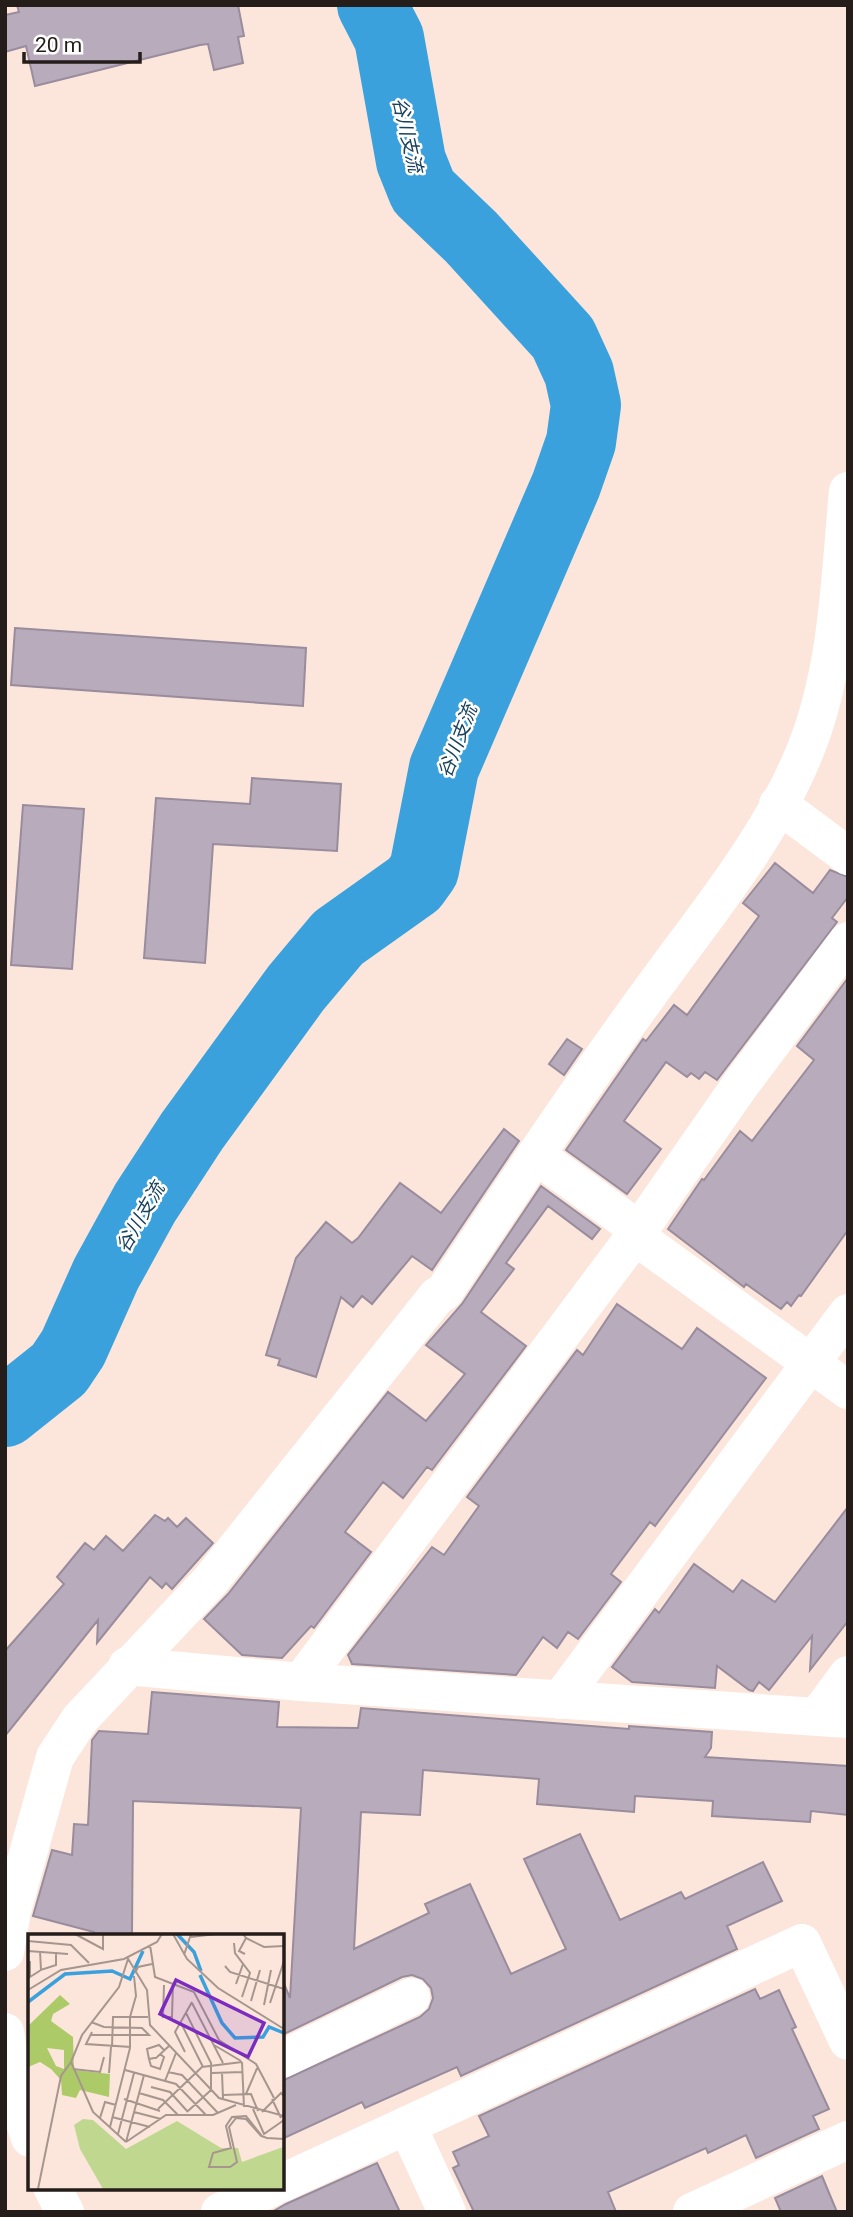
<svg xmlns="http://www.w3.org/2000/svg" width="853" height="2217" viewBox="0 0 853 2217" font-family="Roboto,'Noto Sans JP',sans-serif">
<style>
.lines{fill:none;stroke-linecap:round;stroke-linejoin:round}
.river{stroke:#3aa1dd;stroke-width:70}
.building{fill:#b7abbc;stroke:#988c9d;stroke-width:2}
.street{stroke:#fff;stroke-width:38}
.labels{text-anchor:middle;stroke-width:5;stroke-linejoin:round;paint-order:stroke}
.water-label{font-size:19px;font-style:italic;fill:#18425b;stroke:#fff}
.inset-river{fill:none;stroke:#3aa1dd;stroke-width:3.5}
.inset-road{fill:none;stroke:#a6968e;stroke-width:2}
.view{fill:#7b2cbf;fill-opacity:0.15;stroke:#7b2cbf;stroke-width:3.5}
.inset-edge{fill:none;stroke:#251d1a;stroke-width:3.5}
</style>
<rect width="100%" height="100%" fill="#fce6dc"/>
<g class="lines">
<!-- river -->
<path class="river" d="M 5,1412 L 59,1369 L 73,1348 L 106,1274 L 145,1203 L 192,1131 L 296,988 L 338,938 L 414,884 L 424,870 L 444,768 L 566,485 L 581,442 L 586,405 L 579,373 L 563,338 L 471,237 L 423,191 L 411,161 L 389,38 L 372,5"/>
</g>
<!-- building -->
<path class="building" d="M 17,5 L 238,5 L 244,36 L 238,37 L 243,63 L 214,70 L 208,44 L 200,45 L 35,86 L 26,46 L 5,52 L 5,15 L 19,12 Z
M 15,628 L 306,648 L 303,706 L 11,685 Z
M 252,778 L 341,784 L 337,851 L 213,844 L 205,963 L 144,958 L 156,798 L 250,804 Z
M 23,805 L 84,809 L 72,969 L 11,965 Z
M 775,863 L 813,893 L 830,870 L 848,877 L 848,897 L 832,918 L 837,922 L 717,1080 L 705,1072 L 699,1079 L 691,1073 L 687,1077 L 666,1062 L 624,1121 L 661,1149 L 627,1194 L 566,1150 L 643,1039 L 646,1041 L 674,1005 L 687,1015 L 759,916 L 743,903 Z
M 848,978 L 848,1230 L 801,1296 L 799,1295 L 791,1306 L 787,1302 L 781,1309 L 746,1284 L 744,1287 L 668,1229 L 702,1179 L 704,1180 L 740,1131 L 752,1141 L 814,1060 L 797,1046 Z
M 567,1039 L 582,1049 L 564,1075 L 549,1064 Z
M 504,1129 L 519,1141 L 432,1270 L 412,1256 L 372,1304 L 362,1296 L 353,1307 L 341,1297 L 316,1377 L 278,1365 L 280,1359 L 266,1355 L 296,1258 L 326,1222 L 352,1243 L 358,1238 L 400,1183 L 441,1213 Z
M 541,1186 L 600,1229 L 592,1239 L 548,1206 L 506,1263 L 514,1269 L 481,1312 L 526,1346 L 432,1470 L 427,1467 L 403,1498 L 383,1482 L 345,1532 L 371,1552 L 314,1628 L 311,1626 L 282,1658 L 242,1655 L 204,1619 L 228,1594 L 388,1392 L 426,1421 L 465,1374 L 426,1345 L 462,1304 Z
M 617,1304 L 682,1349 L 697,1328 L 766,1378 L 655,1526 L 650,1522 L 611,1574 L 621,1582 L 578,1639 L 568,1632 L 557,1648 L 543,1637 L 516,1675 L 352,1664 L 348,1655 L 432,1547 L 444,1555 L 479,1506 L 467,1497 L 577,1350 L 583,1355 Z
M 848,1507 L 848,1621 L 810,1670 L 812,1636 L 769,1690 L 759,1682 L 753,1691 L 749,1690 L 717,1666 L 715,1688 L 632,1682 L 612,1667 L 655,1609 L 659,1613 L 694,1564 L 733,1592 L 742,1580 L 775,1602 Z
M 155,1515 L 165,1521 L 168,1518 L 177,1527 L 186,1518 L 213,1543 L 172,1589 L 166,1583 L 162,1588 L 150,1577 L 97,1643 L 98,1620 L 5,1736 L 5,1651 L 64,1584 L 57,1577 L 85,1543 L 94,1550 L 106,1536 L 123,1551 Z
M 152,1692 L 279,1702 L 277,1727 L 358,1728 L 361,1708 L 629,1729 L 629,1726 L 712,1732 L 711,1748 L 705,1757 L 848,1766 L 848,1815 L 811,1811 L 810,1822 L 712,1816 L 713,1801 L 635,1796 L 634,1812 L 537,1804 L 539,1779 L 423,1770 L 420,1815 L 361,1812 L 354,1949 L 429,1913 L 425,1904 L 470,1884 L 511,1974 L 566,1949 L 524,1859 L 580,1834 L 620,1920 L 681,1892 L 685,1899 L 763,1862 L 782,1901 L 727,1926 L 737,1949 L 461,2076 L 457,2067 L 365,2108 L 362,2102 L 282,2139 L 282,2081 L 420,2017 L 429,2009 L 433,1998 L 431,1988 L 423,1979 L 412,1975 L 402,1977 L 282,2035 L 282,1979 L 290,1998 L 301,1808 L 133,1801 L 132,1935 L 94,1935 L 94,1932 L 33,1916 L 52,1850 L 72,1855 L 74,1824 L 88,1825 L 92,1740 L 99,1731 L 148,1734 Z
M 755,1989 L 760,1999 L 779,1990 L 796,2027 L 792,2029 L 829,2109 L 813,2116 L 819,2129 L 756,2158 L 746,2135 L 708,2153 L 706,2148 L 608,2192 L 616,2212 L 474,2212 L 453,2168 L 459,2165 L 453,2152 L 489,2136 L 479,2116 Z
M 377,2163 L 400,2212 L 272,2212 L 286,2204 Z
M 822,2176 L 837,2212 L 781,2212 L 775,2198 Z"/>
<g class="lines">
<!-- street -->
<path class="street" d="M 778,804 L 848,856
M 536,1155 L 639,1230
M 635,1236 L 848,1390
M 127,1666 L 301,1682 L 848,1719
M 301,1682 L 635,1236 L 741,1084 L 848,941
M 560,1700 L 848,1313
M 817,1717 L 848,1675
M 5,1952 L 12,1911 L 55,1757 L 80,1719 L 211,1580 L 437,1296 L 444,1292 C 511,1192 577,1092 648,995 C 704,917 769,841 805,751 C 838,671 840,576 848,491
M 5,2032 L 16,2095 L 30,2138
M 282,2059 L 411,1997
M 407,2125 L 447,2212
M 282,2183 L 802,1943 L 848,2041
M 52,2187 L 65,2212
M 220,2212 L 273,2187
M 692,2212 L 848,2140"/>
</g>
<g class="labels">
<!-- water labels -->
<g class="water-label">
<text transform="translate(408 135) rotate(77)" y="7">谷川支流</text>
<text transform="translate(457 741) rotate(-69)" y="7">谷川支流</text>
<text transform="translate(140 1217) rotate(-60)" y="7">谷川支流</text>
</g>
</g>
<!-- overview -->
<g transform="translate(28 1934)">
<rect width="256" height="256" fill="#fce6dc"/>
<path d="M 55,185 L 65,186 L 98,215 L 149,187 L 193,214 L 210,214 L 214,228 L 255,213 L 255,255 L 75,255 L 52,215 L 46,191 Z" fill="#bfd78e"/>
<path d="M 32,61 L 42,70 L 25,80 L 23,87 L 45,103 L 46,136 L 82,140 L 81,163 L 52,156 L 48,164 L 34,161 L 33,146 L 23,135 L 12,128 L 0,133 L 0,92 ZM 19,114 L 36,116 L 36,135 L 28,132 Z" fill="#adca69" fill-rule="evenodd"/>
<path class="inset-river" d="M 149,0 L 166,18 L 173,37M 172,41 L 194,89 L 207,104 L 235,103 L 241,93 L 256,99M 0,68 L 37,40 L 84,37 L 102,45 L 115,17"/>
<path class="inset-road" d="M 47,0 L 75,15 L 75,0M 145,0 L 159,25 L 190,54 L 256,95M 215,0 L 218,4 L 211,17 L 217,20M 163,3 L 188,0M 218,4 L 236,13 L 256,12M 0,7 L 43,11 L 61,29M 206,9 L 207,19 L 222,39 L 214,63M 122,11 L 127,43 L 166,58 L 191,106 L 228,130 L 246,164M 0,17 L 40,20M 12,17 L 13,36 L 28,31 L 28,18M 156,21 L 163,0M 99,23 L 119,56 L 122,91 L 191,164 L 256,182M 2,27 L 2,43 L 13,36M 197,32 L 202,38 L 256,55M 107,39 L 110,33 L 124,30M 208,50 L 215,30M 136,51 L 135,83 L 144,83 L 145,49M 0,56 L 33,36 L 96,25 L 129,8 L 134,0M 223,67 L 232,36M 164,69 L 195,129M 242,69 L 256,27M 236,71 L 243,36M 158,79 L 183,129 L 183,156 L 160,177M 102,83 L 108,62 L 106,42M 153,89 L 175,133M 64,98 L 58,110 L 103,113M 62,101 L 121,101 L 114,94 L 76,93 L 63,88M 186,111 L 213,127M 84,113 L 85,83 L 120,83M 136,116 L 131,111 L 119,115 L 121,125 L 126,124 L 128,124 L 141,112M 157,118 L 147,98 L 164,68M 121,125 L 123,132 L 132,135 L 136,123 L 132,120M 214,128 L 216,173M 45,135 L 72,138 L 76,123M 97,136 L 148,150 L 178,181M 140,138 L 154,141 L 190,179M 81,139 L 83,113M 184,139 L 215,138M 194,139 L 195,164M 137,147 L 148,119M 123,153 L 142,158 L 160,178M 111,159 L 135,166 L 150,181M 218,160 L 230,132M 195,161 L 223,160 L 230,177M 96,165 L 132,177M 244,165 L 253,184M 130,175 L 174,133 L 214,128M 225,175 L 236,200 L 256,186M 106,178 L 133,185M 234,178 L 253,159 L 256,162M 84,183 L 122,193M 72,184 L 77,168 L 88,171M 82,193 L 102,114 L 102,83M 90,200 L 106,139M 234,202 L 218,182 L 204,183 L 198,192 L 203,214 L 185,219 L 181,233 L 202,233 L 209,228 L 201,193 L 208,184 L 218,185 L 233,202 L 239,204 L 256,205M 98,208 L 65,178 L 43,128 L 54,101 L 91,53 L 100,25M 98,208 L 138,181 L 185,181 L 208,171M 98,208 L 116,141M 10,255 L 33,142 L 43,128"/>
<path class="view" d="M 148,46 L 236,89 L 220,123 L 132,80 Z"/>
<rect width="256" height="256" class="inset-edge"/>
</g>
<!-- border -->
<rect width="853" height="2217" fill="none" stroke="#251d1a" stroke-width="14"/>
<!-- scale -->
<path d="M24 52v10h116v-10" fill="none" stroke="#251d1a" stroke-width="3.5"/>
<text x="35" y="52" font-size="21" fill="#251d1a" stroke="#ffffff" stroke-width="5" paint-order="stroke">20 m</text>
</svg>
